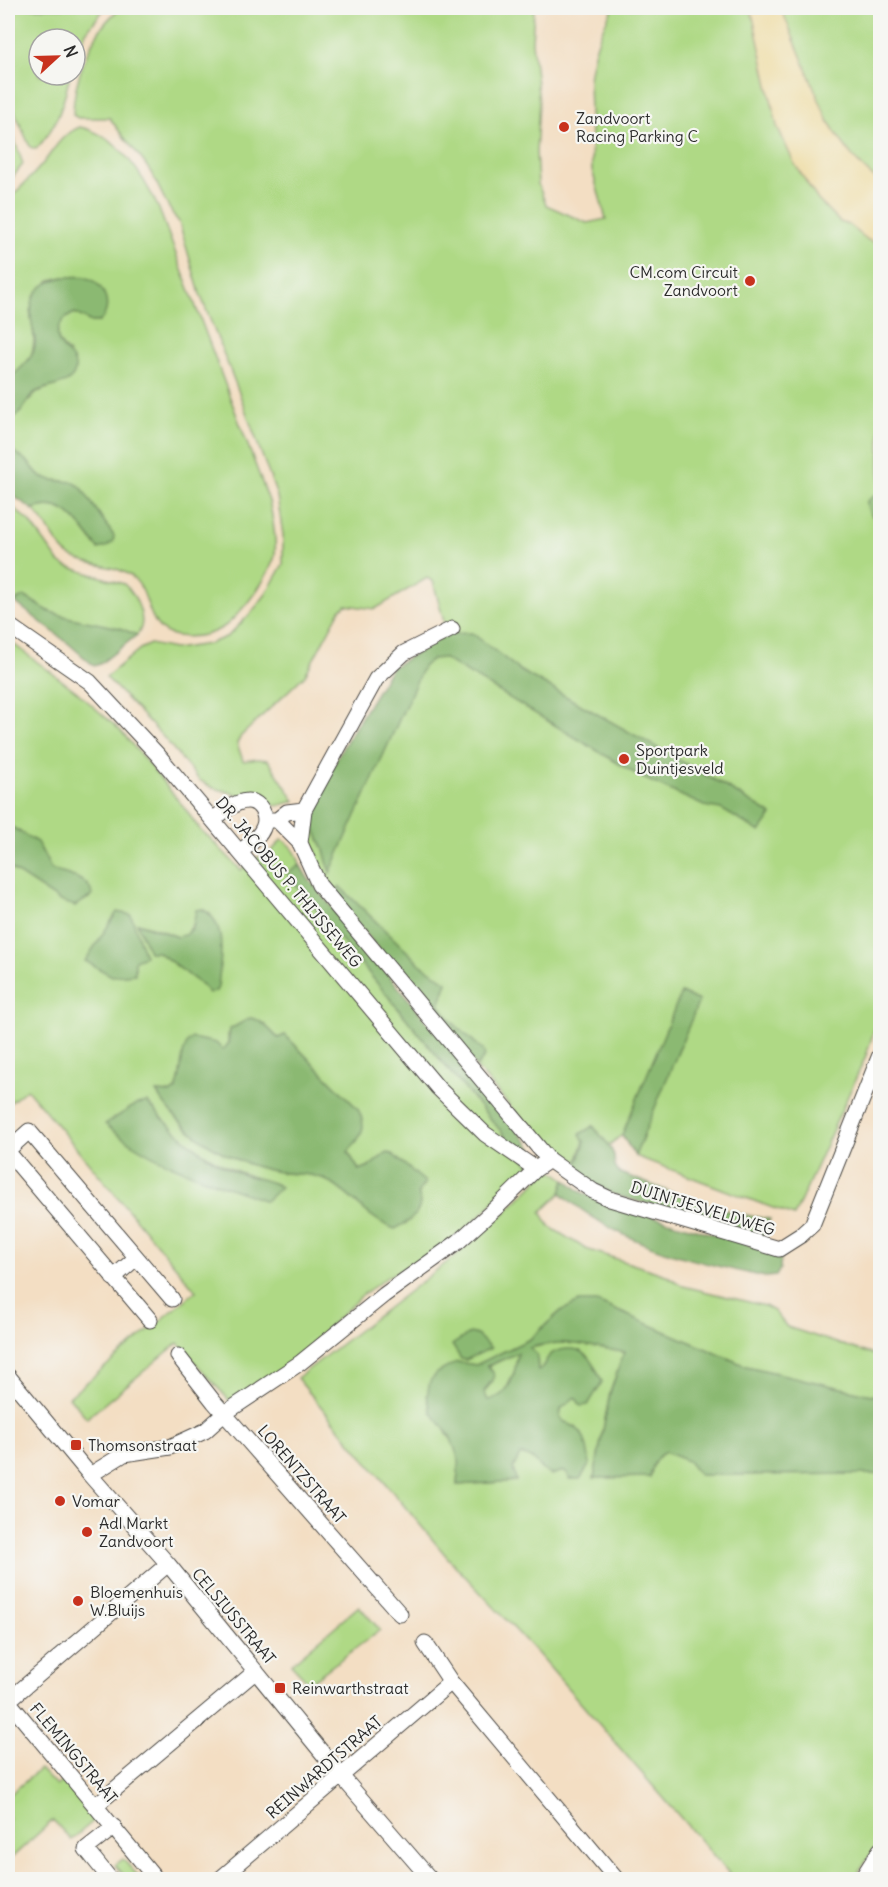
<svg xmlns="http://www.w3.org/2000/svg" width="888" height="1887" viewBox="0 0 888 1887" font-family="Delius,sans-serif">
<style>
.green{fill:#afd985;stroke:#6d8258;stroke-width:1.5;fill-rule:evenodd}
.forest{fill:#8bb972;stroke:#5b724e;stroke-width:1.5;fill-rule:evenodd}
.sand{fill:#eeda9e;stroke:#8c8264;stroke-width:1.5}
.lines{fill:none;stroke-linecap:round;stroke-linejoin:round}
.street-casing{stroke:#494642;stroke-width:17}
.street{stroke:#fff;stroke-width:15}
.poi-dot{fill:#c8321e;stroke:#f6f6f2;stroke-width:2}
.labels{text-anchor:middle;stroke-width:4.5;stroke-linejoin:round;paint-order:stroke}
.poi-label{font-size:16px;fill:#2b2b2b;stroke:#f6f6f2;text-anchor:start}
.street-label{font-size:16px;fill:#2b2b2b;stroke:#f6f6f2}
</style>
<rect width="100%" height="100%" fill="#f6f6f2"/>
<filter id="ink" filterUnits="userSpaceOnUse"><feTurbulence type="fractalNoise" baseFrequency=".0167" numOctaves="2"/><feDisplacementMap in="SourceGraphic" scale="12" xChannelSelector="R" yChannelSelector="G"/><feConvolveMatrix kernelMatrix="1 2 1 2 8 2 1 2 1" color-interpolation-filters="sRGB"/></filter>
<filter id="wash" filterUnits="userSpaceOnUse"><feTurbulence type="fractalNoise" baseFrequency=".008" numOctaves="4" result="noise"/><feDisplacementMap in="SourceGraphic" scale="24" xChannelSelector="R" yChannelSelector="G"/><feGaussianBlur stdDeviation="1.35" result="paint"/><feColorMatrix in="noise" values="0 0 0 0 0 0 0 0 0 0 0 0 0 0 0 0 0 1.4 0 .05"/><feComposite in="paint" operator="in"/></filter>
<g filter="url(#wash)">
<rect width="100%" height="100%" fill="#f3dec3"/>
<!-- green -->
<path class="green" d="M 8,8 L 105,8 L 86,32 L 75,61 L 75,39 L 39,39 L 39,75 L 70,75 C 63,105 58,126 36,149 L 30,147 L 8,96 Z
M 122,8 L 208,8 L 246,13 L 275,8 L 534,8 L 532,42 L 539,102 L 536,152 L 538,184 L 546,205 L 587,223 L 606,219 L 592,170 L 589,80 C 592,55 601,29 613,8 L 880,8 L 880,1013 L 865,1058 L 794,1216 L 635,1156 L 622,1135 L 608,1146 L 593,1126 L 584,1141 L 574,1172 L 554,1157 L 476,1067 L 483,1050 L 451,1021 L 439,1005 L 447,982 L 420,964 L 340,887 L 332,893 L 316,869 L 316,852 L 309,840 L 310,819 L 324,849 L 445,626 L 433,581 L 427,578 L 375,609 L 346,605 L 340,610 L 305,675 L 241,736 L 237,743 L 243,761 L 258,759 L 268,760 L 295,801 L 277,806 L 211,787 L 199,780 L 165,739 L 106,677 L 140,649 L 150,644 L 174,649 L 209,644 L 228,636 L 252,612 L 266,594 L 283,564 L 283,535 L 277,496 L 238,390 L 200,294 L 179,222 C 165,207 160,185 148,168 C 136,150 121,136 110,118 L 78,118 L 73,115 C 73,81 92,27 122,8 Z
M 8,121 L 23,164 L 8,183 Z
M 80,127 C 119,136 143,175 159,209 L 269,501 C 272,513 278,548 274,559 C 268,575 258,590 248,602 C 240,611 232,622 222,628 C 205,638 171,642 158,626 C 146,612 148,590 133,578 C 116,563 87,567 69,555 C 55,546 48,521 32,509 C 67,497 79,525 99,549 L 64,481 L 52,480 L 40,476 L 28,462 L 8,447 L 8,413 L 12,418 C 34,403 25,393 55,386 L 69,353 C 66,350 61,346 59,341 C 53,329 64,317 75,313 L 91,322 L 99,322 L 84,277 L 64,277 L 50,280 L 30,310 C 33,330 39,348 25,365 C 20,371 13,375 8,381 L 8,200 C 20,188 33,176 44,162 C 55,148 62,134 80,127 Z
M 8,503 L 31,523 L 59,562 L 65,566 L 124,584 C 136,595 149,621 137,635 C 110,624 79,623 51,612 C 38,607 32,599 18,599 L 15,602 L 8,597 Z
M 8,640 L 76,691 L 121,731 L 183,806 L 201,831 L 208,836 L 241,870 L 253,859 L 269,854 L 282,839 C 292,847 297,852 300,865 L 288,875 L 453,1075 L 531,1166 L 462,1233 L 420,1261 L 389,1276 L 361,1296 L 287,1368 L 235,1407 L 178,1343 L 87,1418 L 69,1397 L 196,1291 L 27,1089 L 11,1102 L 8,1097 L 8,867 L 28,879 L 78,878 L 67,876 L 51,869 L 41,849 L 19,831 L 8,825 ZM 209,912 L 221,937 L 209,993 L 202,985 L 158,952 L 149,951 L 138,923 L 161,930 L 178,937 L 187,934 L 196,919 ZM 264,1024 L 278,1039 L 285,1035 L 358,1109 L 357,1141 L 348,1152 L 359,1170 L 370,1166 L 386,1153 L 392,1154 L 425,1184 L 418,1192 C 423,1208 417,1213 405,1224 L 343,1191 L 323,1178 L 306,1174 L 282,1173 L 157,1092 L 171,1093 L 176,1090 L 181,1079 L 184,1051 L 223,1051 L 228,1044 L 228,1034 ZM 147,1102 C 185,1146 222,1171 279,1185 L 173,1166 Z
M 552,1170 L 565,1179 L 561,1193 L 541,1212 L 550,1227 L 586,1249 L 666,1275 L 683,1286 L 765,1306 L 774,1311 L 787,1327 L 880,1357 L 880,1397 L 746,1366 L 597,1302 L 561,1311 L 530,1339 L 476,1365 L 457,1362 L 441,1424 L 455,1445 L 459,1460 L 457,1485 L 516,1481 L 513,1468 L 520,1455 C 545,1454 536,1483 563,1471 L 568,1474 L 576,1427 L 564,1423 L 560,1418 L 561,1409 L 598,1372 L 585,1354 C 576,1353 559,1349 551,1356 C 545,1360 544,1367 538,1371 L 537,1355 L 529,1348 L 557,1343 L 577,1343 L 624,1352 L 610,1393 L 594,1478 L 650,1477 C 653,1465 654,1458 665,1452 L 688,1461 L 699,1475 L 880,1474 L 880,1842 L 853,1879 L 734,1879 L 538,1654 L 448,1558 L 297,1378 L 455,1256 L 498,1219 L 547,1171 Z
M 518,1352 L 515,1370 L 504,1394 L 488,1401 L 484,1392 L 493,1381 L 487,1367 Z
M 359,1606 L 380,1630 L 309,1683 L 291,1664 Z
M 40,1769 L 56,1786 L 64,1780 L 96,1819 L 71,1840 L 53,1820 L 8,1861 L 8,1796 Z
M 123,1859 L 138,1876 L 134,1879 L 127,1879 L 115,1865 Z"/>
<!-- forest -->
<path class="forest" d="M 64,277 C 70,277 77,276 84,277 C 104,281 115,308 99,322 L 91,322 L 75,313 C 64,317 53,329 59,342 C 63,352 77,357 75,370 C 73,387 47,385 36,392 C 24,399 28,411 12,418 L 8,413 L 8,381 C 17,370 34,360 35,344 C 36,338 33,331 32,325 C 28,297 36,284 64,277 Z
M 8,447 L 28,462 L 40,476 L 52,480 L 73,482 L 81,487 L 114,536 L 113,542 L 106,547 L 99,549 C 79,525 67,497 32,509 L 8,492 Z
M 880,495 L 880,525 C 875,518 865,511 867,501 L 874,496 Z
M 24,596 L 50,612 L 71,618 L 120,628 L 137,635 L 100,664 L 94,666 L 69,644 L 15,602 Z
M 472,633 L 521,671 L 718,782 L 772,815 L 760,832 L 721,809 L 704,806 L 641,777 L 443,658 L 432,659 L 423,667 L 330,873 L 324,850 L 310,819 L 310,808 L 343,747 L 391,668 L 448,634 Z
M 8,825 L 37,842 L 51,869 C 66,876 91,877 92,896 L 75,906 L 60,901 L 8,867 Z
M 300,865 L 307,877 L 532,1148 L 534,1159 L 531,1166 L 453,1075 L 287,874 Z
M 340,887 L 420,964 L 447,982 L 439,1005 L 451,1021 L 483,1050 L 485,1056 L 476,1067 L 332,893 Z
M 202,909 C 229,922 220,964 218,987 L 216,991 L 209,993 L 202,985 L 158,952 L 149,952 L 137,923 L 178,937 L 187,934 L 193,927 L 196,910 Z
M 117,912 L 131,915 L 145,956 L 135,960 L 135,974 L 112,976 L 85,961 Z
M 681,993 L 699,1001 L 635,1156 L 622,1135 Z
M 250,1018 C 262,1019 269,1030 278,1038 L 285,1035 L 358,1109 C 368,1129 362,1135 348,1152 L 359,1170 L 370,1166 L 386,1153 L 392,1154 L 424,1181 L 425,1183 L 418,1192 C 425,1212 412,1220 395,1229 C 368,1220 350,1192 324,1179 C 310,1172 294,1175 279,1172 C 230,1164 183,1134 156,1092 L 171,1093 L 176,1090 C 183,1074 179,1047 192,1038 L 216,1043 L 223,1050 L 228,1044 L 230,1029 Z
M 147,1102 C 174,1131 200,1156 236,1172 C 250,1178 269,1179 281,1187 L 266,1201 C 211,1181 150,1163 105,1124 L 137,1104 Z
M 593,1126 C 599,1134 608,1142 612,1151 C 617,1159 611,1166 620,1173 C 669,1191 718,1213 770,1219 L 763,1236 L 612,1194 L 574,1172 L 584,1145 L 584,1141 L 580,1134 Z
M 565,1179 L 581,1192 L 600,1201 L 781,1254 L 780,1269 L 776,1276 L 765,1277 C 690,1260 620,1246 561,1193 Z
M 579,1302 L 597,1302 L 746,1366 L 880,1397 L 880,1474 L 699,1475 L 688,1461 L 665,1452 C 654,1458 653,1465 650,1477 L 594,1478 L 610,1393 L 624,1352 C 590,1347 565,1337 530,1348 L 537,1355 L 538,1371 C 544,1367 545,1361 549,1356 C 557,1348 577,1346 585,1354 C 590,1358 600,1376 602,1382 L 588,1405 L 581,1406 L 575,1397 L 561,1409 L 560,1418 C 565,1424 570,1423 576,1428 C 586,1434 588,1453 590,1464 L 580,1479 L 569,1479 L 568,1474 L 563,1471 L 551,1475 C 538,1470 536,1454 520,1455 L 513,1468 L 516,1481 L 457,1485 L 459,1460 L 450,1436 L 431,1412 L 427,1396 L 430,1381 L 437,1373 L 457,1362 L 476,1365 L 530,1339 L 561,1311 ZM 518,1353 C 515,1373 511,1396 488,1400 L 484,1392 C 490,1380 501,1377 487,1366 Z
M 470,1333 L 477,1335 L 491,1348 L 466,1360 L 461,1359 L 452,1345 Z"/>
<!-- sand -->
<path class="sand" d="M 751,8 L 781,8 L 827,119 C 842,143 857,166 880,182 L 880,245 L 868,240 L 849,225 L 840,222 L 818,200 L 794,163 L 777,126 Z"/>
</g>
<g filter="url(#ink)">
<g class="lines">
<!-- street casing -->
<g class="street-casing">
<path id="street" d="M 8,625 L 90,682 L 158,755 L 438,1088 L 485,1134 L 536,1169
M 213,820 C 225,810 249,789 262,810 C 265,815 266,822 263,828 C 259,838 248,845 240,852
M 265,820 L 277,820 L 300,843 L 319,885 L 549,1160
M 277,820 L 287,812 L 304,810
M 300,843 L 304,810 L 376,679 L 404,653 L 452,629
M 8,1150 L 29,1131 L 172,1299
M 8,1152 L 150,1320
M 113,1278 L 136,1258
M 178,1356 L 214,1402 L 400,1614
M 8,1376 L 90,1475 L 168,1564 L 342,1777 L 431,1880
M 90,1475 L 124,1454 L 170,1447 L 205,1431 L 225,1413 L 300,1363 L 384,1295 L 458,1242 L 498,1206 L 536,1169 L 549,1160 L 593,1191 L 610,1199 L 779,1249 L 801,1235 L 812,1225 L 880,1055
M 425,1643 L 451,1682 L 617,1880
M 8,1701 L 157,1880
M 8,1701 L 168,1564
M 95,1806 L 256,1671
M 111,1880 L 86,1849 L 114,1827
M 219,1880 L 451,1682
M 861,1880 L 880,1850"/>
</g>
<!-- street -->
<use href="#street" class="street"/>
</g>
</g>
<!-- markers -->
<g class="poi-dot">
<circle cx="564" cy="127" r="6"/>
<circle cx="750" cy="281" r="6"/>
<circle cx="624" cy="759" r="6"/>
<rect x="70" y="1439" width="12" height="12" rx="3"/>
<circle cx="60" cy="1501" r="6"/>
<circle cx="87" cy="1532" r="6"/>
<circle cx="78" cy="1601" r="6"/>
<rect x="274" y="1682" width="12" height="12" rx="3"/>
</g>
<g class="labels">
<!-- poi labels -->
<g class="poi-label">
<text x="576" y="124">Zandvoort<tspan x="576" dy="18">Racing Parking C</tspan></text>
<text x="738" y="278" text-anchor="end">CM.com Circuit<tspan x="738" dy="18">Zandvoort</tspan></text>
<text x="636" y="756">Sportpark<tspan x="636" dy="18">Duintjesveld</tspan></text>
<text x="88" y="1451">Thomsonstraat</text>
<text x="72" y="1507">Vomar</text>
<text x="99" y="1529">Adl Markt<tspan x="99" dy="18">Zandvoort</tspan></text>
<text x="90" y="1598">Bloemenhuis<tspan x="90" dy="18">W.Bluijs</tspan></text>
<text x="292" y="1694">Reinwarthstraat</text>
</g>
<!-- street labels -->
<g class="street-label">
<text transform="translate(289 882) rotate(50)" y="6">DR. JACOBUS P. THIJSSEWEG</text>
<text transform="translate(703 1208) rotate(17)" y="6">DUINTJESVELDWEG</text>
<text transform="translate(302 1474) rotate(49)" y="6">LORENTZSTRAAT</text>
<text transform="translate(234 1616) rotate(50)" y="6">CELSIUSSTRAAT</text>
<text transform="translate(74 1753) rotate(50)" y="6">FLEMINGSTRAAT</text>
<text transform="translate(324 1767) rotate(-41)" y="6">REINWARDTSTRAAT</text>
</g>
</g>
<!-- margin -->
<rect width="888" height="1887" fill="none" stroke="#f6f6f2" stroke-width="30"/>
<!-- north arrow -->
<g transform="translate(57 57) rotate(68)"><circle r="28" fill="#f6f6f2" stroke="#a5a5a2" stroke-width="1.5"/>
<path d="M0-4.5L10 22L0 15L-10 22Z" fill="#c8321e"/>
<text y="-9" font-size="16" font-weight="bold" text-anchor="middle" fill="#2b2b2b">N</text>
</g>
</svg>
